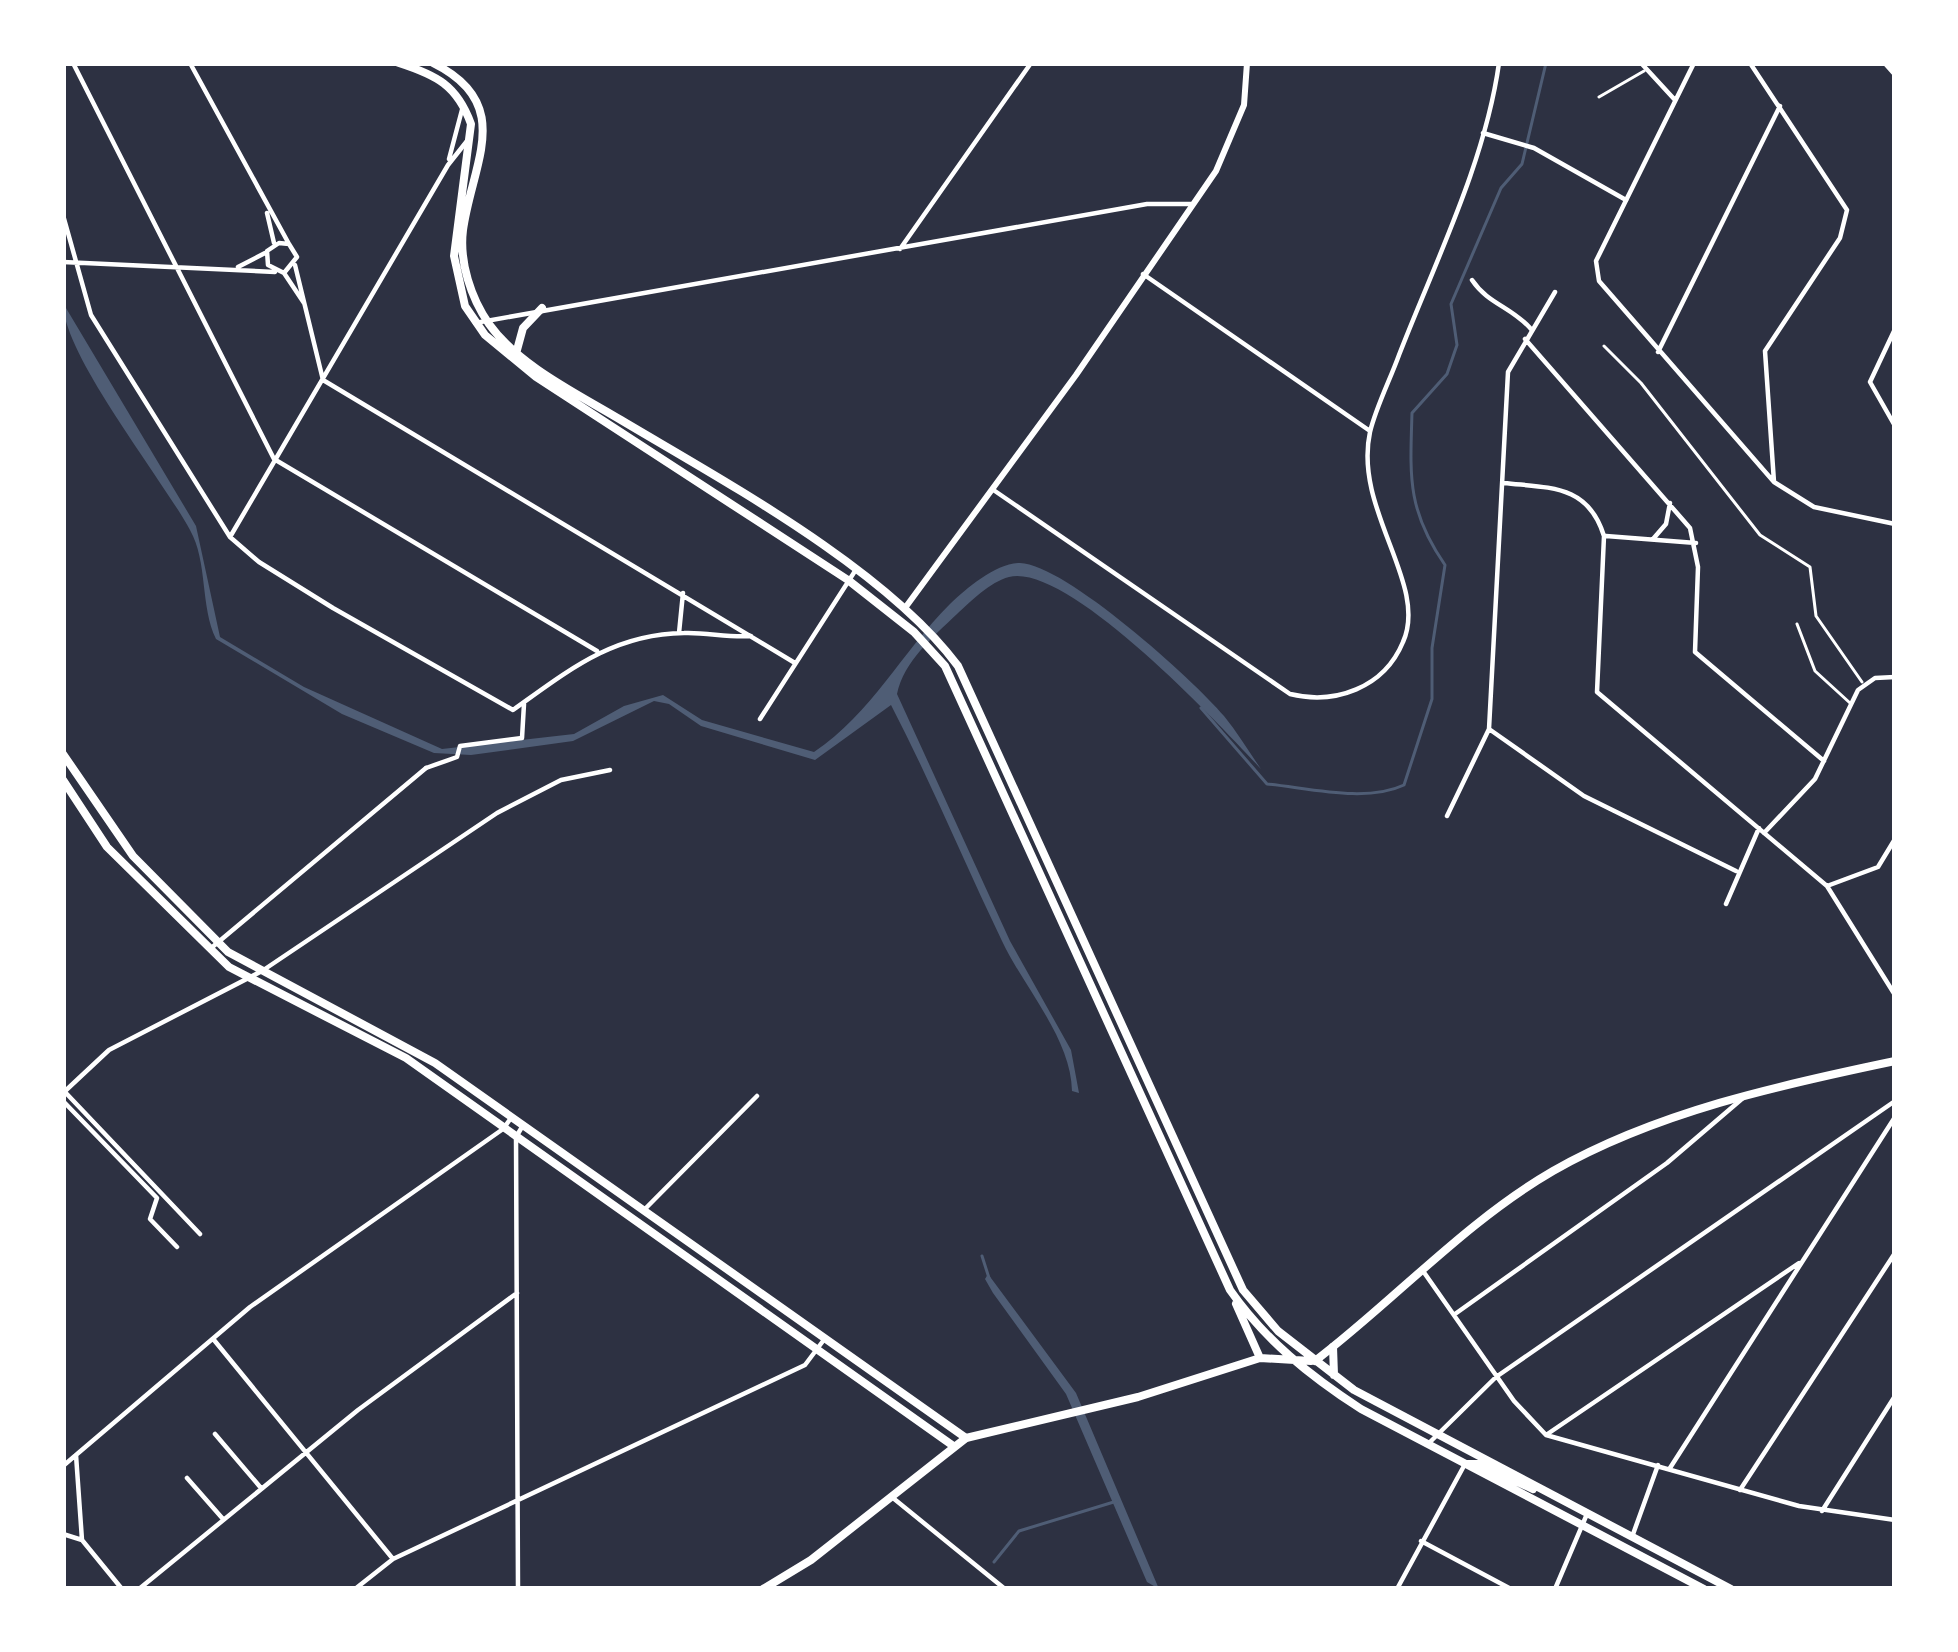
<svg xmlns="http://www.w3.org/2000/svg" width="1958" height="1652" viewBox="0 0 1958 1652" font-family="Lora,serif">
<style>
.water{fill:#4f5d75}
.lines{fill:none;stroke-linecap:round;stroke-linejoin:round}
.stream{stroke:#4f5d75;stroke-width:3}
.service{stroke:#fff;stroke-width:3}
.pedestrian{stroke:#fff;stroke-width:4.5}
.minor{stroke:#fff;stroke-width:4.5}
.tertiary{stroke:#fff;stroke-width:6}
.secondary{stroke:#fff;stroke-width:8}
.primary{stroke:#fff;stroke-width:8}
</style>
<rect width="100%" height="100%" fill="#2d3142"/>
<!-- water -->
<path class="water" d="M 63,303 L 196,526 L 220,637 L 304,687 L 442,749 L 574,734 L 624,706 L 663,695 L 702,720 L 814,752 C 872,713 901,653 950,604 C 967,588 996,563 1020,563 C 1065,564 1194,680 1224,716 C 1238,733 1249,752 1261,769 C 1221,726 1068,562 1009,577 C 990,582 971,601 957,614 C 933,637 904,661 897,694 L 1010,941 L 1071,1050 L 1079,1093 L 1072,1091 C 1071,1038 1024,988 1002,941 C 964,862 931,782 891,705 L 815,760 L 701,726 L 669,704 L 654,701 L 573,741 L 471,755 L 434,753 L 342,714 L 216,639 C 200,606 208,562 190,530 C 162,478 63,355 63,303 Z
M 988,1274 L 1076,1393 L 1159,1589 L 1147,1582 L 1066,1394 L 993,1293 L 985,1279 Z"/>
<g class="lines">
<!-- stream -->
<path class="stream" d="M 1201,708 L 1267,784 C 1308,788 1366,803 1404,785 L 1432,699 L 1432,648 L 1445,565 C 1407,510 1410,477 1412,413 L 1447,374 L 1457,345 L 1451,304 L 1501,188 L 1522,164 L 1546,63
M 982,1256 L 989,1278
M 994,1562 L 1019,1531 L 1117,1501"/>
<!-- service -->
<path class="service" d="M 1599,97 L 1644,71
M 1604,346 L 1641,383 L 1760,535 L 1810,567 L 1816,616 L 1862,682
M 1797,624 L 1815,671 L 1850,703"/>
<!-- pedestrian -->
<path class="pedestrian" d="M 1483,133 L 1534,148 L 1626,200
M 1472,280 C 1488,304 1512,307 1531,329
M 426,768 L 457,757 L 460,746 L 522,738 L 524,704"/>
<!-- minor -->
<path class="minor" d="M 73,63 L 274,459 L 597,651
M 190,63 L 289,244
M 1641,63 L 1675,100
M 1694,63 L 1596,261 L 1599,281 L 1774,482 L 1814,507 L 1895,524
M 1750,63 L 1847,210 L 1840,238 L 1765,351 L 1774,482
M 449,159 L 463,106
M 267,213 L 274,243
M 63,215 L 91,315 L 230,537 L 259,562 L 333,608 L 513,710 C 568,671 612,634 684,633 C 706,632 729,638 751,636
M 900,249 L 1031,63
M 63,262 L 275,272
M 295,265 L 323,380 L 795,663
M 238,267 L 265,253
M 284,273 L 297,257 L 289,244 L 279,243 L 267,251 L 268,265 L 284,273 L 304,303
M 1143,274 L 1370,431
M 475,323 L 1147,204 L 1191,204
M 1895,329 L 1870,382 L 1895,426
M 1525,339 L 1690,528 L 1698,567 L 1695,652 L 1824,761
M 1658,352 L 1780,106
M 1504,483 C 1549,488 1588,484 1604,536 L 1597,692 L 1827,886 L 1895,995
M 992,489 L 1290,694 C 1335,705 1384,688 1403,642 C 1429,584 1353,510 1370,432 C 1376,407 1390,380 1399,355 C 1435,262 1485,163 1499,63
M 1606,536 L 1696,543
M 230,537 L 448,165 L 467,141
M 1653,539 L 1666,524 L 1670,503
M 679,633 L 683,593
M 760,719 L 855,571
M 1489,729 L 1584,796 L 1736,871
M 1447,816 L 1489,729 L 1508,372 L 1555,292
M 1764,833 L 1815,779 L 1858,690 L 1875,678 L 1895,677
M 1827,886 L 1878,867 L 1895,839
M 1726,904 L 1759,828
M 210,949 L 426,768
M 64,1091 L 200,1234
M 63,1093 L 109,1050 L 262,971 L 497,813 L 561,780 L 610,770
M 63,1101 L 157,1198 L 150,1219 L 177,1247
M 643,1211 L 757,1096
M 1423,1271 L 1514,1401 L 1546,1435 L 1799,1506 L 1895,1520
M 1455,1314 L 1667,1163 L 1743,1098
M 214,1340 L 393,1559
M 215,1434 L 261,1488
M 1546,1435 L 1799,1263
M 1428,1444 L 1496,1377 L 1895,1101
M 76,1455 L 82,1540 L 122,1589
M 63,1466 L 250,1307 L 503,1129 L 511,1118
M 1670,1468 L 1895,1117
M 187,1478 L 223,1519
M 1740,1490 L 1895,1253
M 893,1498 L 1005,1589
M 1822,1511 L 1895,1396
M 63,1534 L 82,1540
M 1632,1537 L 1658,1465
M 1421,1541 L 1511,1589
M 139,1589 L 358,1410 L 517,1293
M 355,1589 L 393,1559 L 805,1365 L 823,1341
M 518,1589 L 516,1137 L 522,1127
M 1397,1589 L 1465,1464
M 1555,1589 L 1587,1514"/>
<!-- tertiary -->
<path class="tertiary" d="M 905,608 L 1076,375 L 1216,171 L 1244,105 L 1247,63"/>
<!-- secondary -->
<path class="secondary" d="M 1887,63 L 1895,72
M 63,754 L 133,856 L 228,952 L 435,1063 L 966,1438
M 63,780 L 107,847 L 229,967 L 406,1058 L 952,1445
M 1315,1361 C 1395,1300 1465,1222 1553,1171 C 1656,1112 1780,1085 1895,1061"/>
<!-- primary -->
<path class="primary" d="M 399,63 C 436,75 457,85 471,124 L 454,256 L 465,306 L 485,335 L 536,377 L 848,580 L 914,632 L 945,666 L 1230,1290 C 1265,1340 1310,1376 1361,1409 L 1704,1589
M 433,63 C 516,104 472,163 463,230 C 459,262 471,298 489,324 C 519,366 578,394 621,420 C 725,482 886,569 958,666 L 1243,1290 L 1278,1331 L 1354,1390 L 1731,1589
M 517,350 L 523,328 L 542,308
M 1236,1304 L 1260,1358
M 1333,1347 L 1334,1375
M 1465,1464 L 1478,1464 L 1533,1489
M 763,1589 L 811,1560 L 966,1438 L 1138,1397 L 1260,1358 L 1311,1361"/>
</g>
<!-- border -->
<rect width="1958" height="1652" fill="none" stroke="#ffffff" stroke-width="132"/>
</svg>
